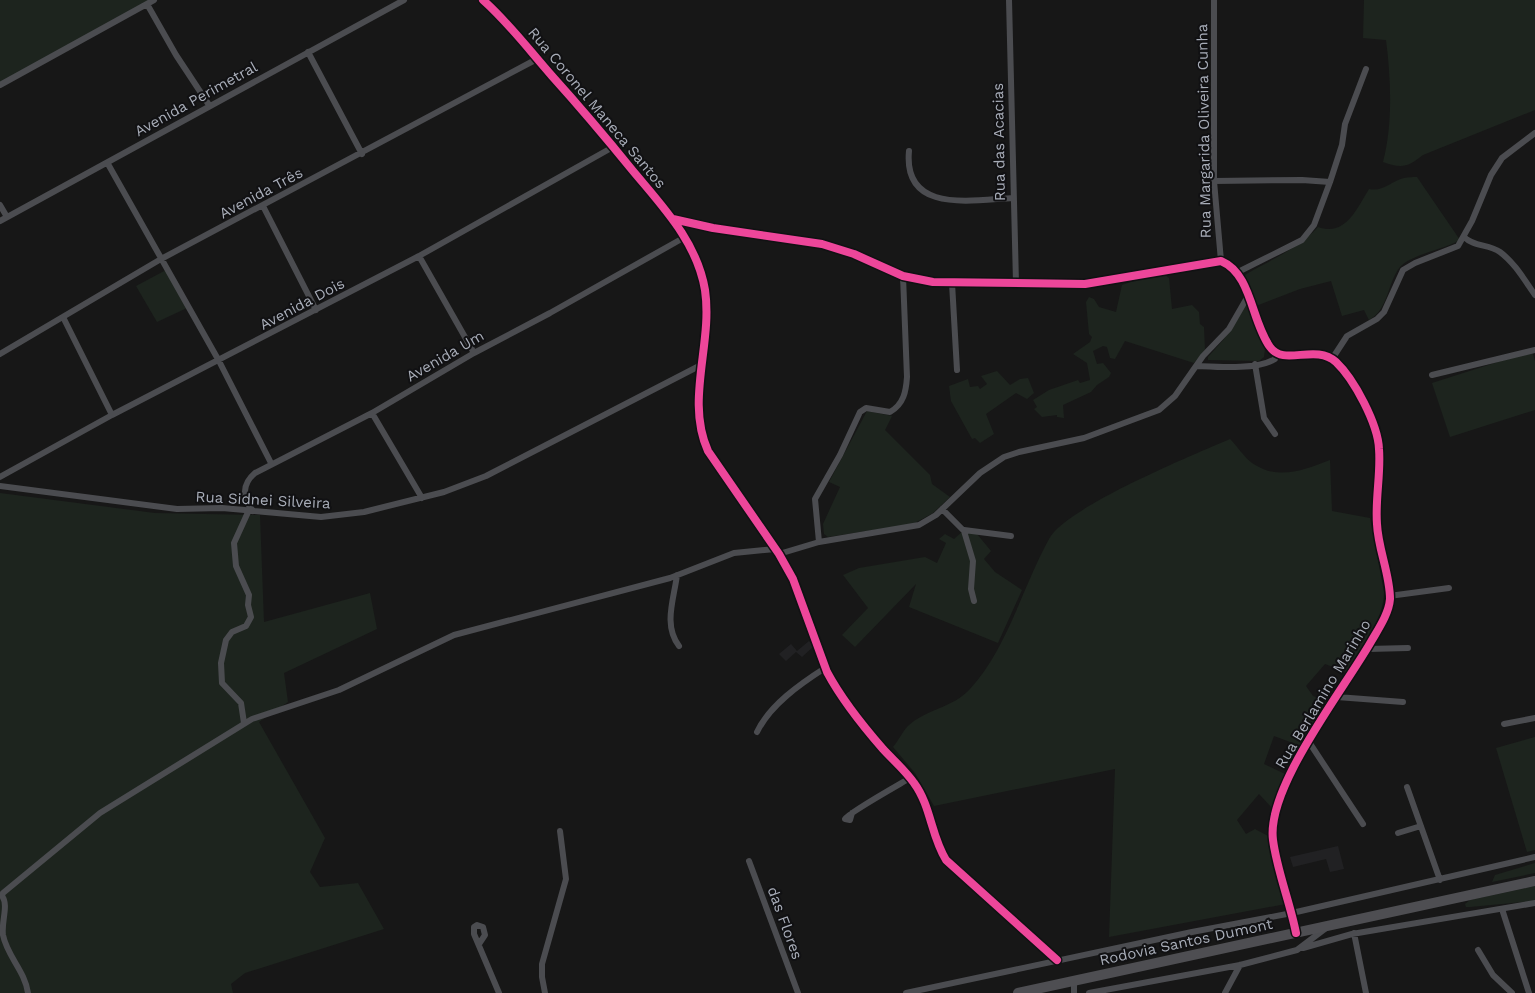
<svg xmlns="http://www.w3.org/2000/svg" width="1535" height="993" viewBox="0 0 1535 993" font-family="'Work Sans',sans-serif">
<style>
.built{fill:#212123}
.green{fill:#1d241e}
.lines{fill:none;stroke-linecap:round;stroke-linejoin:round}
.minor{stroke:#4b4c50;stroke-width:6}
.tertiary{stroke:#4b4c50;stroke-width:8}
.trunk{stroke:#4e4e52;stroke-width:10}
.cycleway-casing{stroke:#111113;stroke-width:11}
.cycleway{stroke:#ed469a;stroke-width:8}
.labels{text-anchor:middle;stroke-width:4;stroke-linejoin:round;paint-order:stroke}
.street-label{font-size:15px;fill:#a8adb8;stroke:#111113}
</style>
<rect width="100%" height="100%" fill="#171717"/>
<!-- built -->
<path class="built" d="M 809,641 L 814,646 L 802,657 L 796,652 L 786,661 L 779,654 L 791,644 L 797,651 Z
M 1338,846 L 1344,869 L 1330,872 L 1326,859 L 1293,867 L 1290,857 Z"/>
<!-- green -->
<path class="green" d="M 0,0 L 150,0 L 0,83 Z
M 1364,0 L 1535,0 L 1535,110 L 1423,155 C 1408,167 1402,169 1383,162 C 1393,124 1391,79 1386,40 L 1363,38 Z
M 1417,177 L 1460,240 C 1443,250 1412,254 1400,267 C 1387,283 1389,309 1369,320 L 1364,310 L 1342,316 L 1331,281 L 1300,289 L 1256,306 L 1247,284 L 1245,275 C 1270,260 1298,249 1318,227 C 1346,237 1357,208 1369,189 C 1384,192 1391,181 1404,178 C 1408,177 1413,177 1417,177 Z
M 166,270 L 187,308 L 157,322 L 136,286 Z
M 1165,275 L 1169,278 L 1172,309 L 1192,305 L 1199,312 L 1200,324 L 1204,327 L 1205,350 L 1194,363 L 1125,341 L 1115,359 L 1110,358 L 1107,347 L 1103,346 L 1093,351 L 1097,364 L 1103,363 L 1111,373 L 1109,377 L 1097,385 L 1091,392 L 1063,405 L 1064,418 L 1057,417 L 1057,415 L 1042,417 L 1034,409 L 1037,407 L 1033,400 L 1049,390 L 1078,380 L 1080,383 L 1090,380 L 1087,363 L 1073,354 L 1090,342 L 1092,337 L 1089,334 L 1086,302 L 1089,297 L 1094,299 L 1099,307 L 1116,312 L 1122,285 L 1137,280 Z
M 1244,306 L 1247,306 L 1265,349 L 1264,357 L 1259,361 L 1208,360 L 1208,357 L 1224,339 Z
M 1532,351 L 1535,361 L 1535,410 L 1450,437 L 1432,383 Z
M 997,371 L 1010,385 L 1020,379 L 1028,378 L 1034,393 L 1027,399 L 1016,393 L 986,414 L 994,434 L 980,443 L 975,438 L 972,439 L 951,401 L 949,386 L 968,379 L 970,387 L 978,386 L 980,389 L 987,384 L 981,376 Z
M 867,411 L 892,416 L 885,430 L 930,475 L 932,484 L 950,497 L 933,513 L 913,524 L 828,537 L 824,534 L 823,524 L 840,487 L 829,482 Z
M 1230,439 C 1237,446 1244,457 1252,463 C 1278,481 1304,470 1330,460 L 1332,511 L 1370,518 L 1384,592 C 1384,621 1360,648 1346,672 L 1325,664 L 1306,686 L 1313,696 L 1329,702 L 1301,746 L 1274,736 L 1264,764 L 1287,775 L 1272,808 L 1259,794 L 1237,820 L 1246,834 L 1255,829 L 1268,836 L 1286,904 L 1109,937 L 1115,769 L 934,806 L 915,773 L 893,747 C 898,741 903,731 908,726 C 926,709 953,708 970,689 C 1008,647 1022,588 1049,539 C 1066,507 1193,455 1230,439 Z
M 0,493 L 155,513 L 260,515 L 264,622 L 370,593 L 377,629 L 284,673 L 288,702 L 259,722 L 325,838 L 310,872 L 320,887 L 358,883 L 384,929 L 245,973 L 231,984 L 233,993 L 0,993 Z
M 963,531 L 977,534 L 991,551 L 984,559 L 995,572 L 1022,590 L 998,643 L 909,607 L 916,584 L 855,647 L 842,635 L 868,608 L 843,575 L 859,568 L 925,557 L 937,563 L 946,543 L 939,539 L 945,534 L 954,539 Z
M 1535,737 L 1535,850 L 1527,852 L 1496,748 Z
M 1535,863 L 1535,873 L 1492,882 L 1495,875 Z
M 1535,886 L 1535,901 L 1470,907 L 1466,907 L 1465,904 L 1470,900 Z"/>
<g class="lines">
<!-- minor -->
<path class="minor" d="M 1009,0 L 1016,283
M 1214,0 L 1214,181 L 1221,261
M 147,4 L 176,55 L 209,105
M 308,52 L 362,154
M 0,85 L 154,0
M 909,151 C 903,214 972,200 1013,198
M 108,164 L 219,361 L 271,463
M 1214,181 L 1302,180 L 1330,182 L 1314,225 L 1302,240 L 1236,273
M 1330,182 L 1342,145 L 1345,124 L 1366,69
M 0,205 L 7,217
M 263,206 L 316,310
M 673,219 L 713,228 L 822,244 L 854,254 L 903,276 L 933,282 L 1085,284 L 1221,261 C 1252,274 1251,321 1270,347 C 1284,367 1315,343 1336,362 C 1354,379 1378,424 1379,449 C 1381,474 1375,499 1377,524 C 1378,549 1390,574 1390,599 C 1389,613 1379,628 1372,640 C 1345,688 1266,787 1273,840 C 1277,871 1290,902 1296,933
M 0,221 L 404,0
M 1464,237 C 1474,247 1489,244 1500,252 C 1515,263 1525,281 1535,295
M 419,256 L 474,353
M 952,283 L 957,370
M 63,317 L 112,415
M 0,354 L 161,259 L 537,59
M 1332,359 L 1347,336 L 1377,319 L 1384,312 L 1403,270 L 1415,263 L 1458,246 L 1472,221 L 1491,175 L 1502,158 L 1535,133
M 1255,364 L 1264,418 L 1275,434
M 1197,366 C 1218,367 1257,370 1275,359 L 1276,354
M 1432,375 L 1535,350
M 372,413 L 422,498
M 0,477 L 112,415 L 419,256 L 613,147
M 0,486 L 177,509 L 222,508 L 321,517 L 364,512 L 444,492 L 486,476 L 703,364
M 942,509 L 964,531 L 973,561 L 971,589 L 974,601
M 253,511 C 242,498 242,484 255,473 L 372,413 L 474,353 L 550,313 L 685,237
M 964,530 L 1011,536
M 819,542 L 815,499 L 840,455 L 860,412 L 866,408 L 890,412 C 904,404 906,391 907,377 L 903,276
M 779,554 L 819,542 L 919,525 L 936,515 L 980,473 L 1004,457 L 1019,452 L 1084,438 L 1159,410 L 1175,396 L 1203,356 L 1229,329 L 1248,296
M 677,575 C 674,599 663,625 679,646
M 1389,596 L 1449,588
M 1368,649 L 1408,648
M 1337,697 L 1403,702
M 244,723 L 241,703 L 222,683 L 221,663 L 226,640 L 232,632 L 246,626 L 251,617 L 248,605 L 249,595 L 236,566 L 234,543 L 249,510
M 1504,724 L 1535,718
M 757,732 C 770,705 800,684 825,668
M 1309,742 L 1363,824
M 1407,787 L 1440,880
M 852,813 L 850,820 L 845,819 C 848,813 900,784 910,778
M 1398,833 L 1421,826
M 749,861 L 798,993
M 1502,909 L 1529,993
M 1354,933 L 1366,993
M 479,944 L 485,935 L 483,927 L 477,925 L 474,927 L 474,934 L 499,993
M 1303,948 L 1352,934 L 1535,903
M 1478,950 L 1493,975 L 1512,993
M 28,993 C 25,971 7,956 3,935 C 1,922 9,905 2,896 L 3,893 L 100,813 L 252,719 L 339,690 L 454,635 L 670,578 L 734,553 L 775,549
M 545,993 L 542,977 L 542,964 L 566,879 L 560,831
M 906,993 L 1192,932 L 1292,913 L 1535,857
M 1074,993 L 1074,981
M 1089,993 L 1240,965 L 1297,950 L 1326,928
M 1225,993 L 1240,965"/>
<!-- tertiary -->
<path class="tertiary" d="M 483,0 C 509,23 529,50 552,76 C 580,107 607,139 633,171 C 663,207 697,242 705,290 C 713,344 685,400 708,451 L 779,554 L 793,579 L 827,672 C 842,700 862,725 883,749 C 893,760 905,770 914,783 C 931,806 931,836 946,860 L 1057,960"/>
<!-- trunk -->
<path class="trunk" d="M 1018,993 L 1535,881"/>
<!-- cycleway casing -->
<g class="cycleway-casing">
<path id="cycleway" d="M 483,0 C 509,23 529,50 552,76 C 580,107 607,139 633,171 C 663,207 697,242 705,290 C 713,344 685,400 708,451 L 779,554 L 793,579 L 827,672 C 842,700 862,725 883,749 C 893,760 905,770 914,783 C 931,806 931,836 946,860 L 1057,960
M 673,219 L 713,228 L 822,244 L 854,254 L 903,276 L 933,282 L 1085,284 L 1221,261 C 1252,274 1251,321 1270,347 C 1284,367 1315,343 1336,362 C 1354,379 1378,424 1379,449 C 1381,474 1375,499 1377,524 C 1378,549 1390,574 1390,599 C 1389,613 1379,628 1372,640 C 1345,688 1266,787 1273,840 C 1277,871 1290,902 1296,933"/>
</g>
<!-- cycleway -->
<use href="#cycleway" class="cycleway"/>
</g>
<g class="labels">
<!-- street labels -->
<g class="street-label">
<text transform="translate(196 99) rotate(-29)" y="5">Avenida Perimetral</text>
<text transform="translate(597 108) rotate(50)" y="5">Rua Coronel Maneca Santos</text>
<text transform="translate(1204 131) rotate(-91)" y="5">Rua Margarida Oliveira Cunha</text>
<text transform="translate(999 142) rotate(-91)" y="5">Rua das Acacias</text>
<text transform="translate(261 193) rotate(-28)" y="5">Avenida Três</text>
<text transform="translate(302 304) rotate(-28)" y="5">Avenida Dois</text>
<text transform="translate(445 356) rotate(-30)" y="5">Avenida Um</text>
<text transform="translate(263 500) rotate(3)" y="5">Rua Sidnei Silveira</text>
<text transform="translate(1323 694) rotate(-59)" y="5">Rua Berlamino Marinho</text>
<text transform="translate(785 923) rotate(70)" y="5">das Flores</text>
<text transform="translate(1186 942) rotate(-12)" y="5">Rodovia Santos Dumont</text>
</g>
</g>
</svg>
